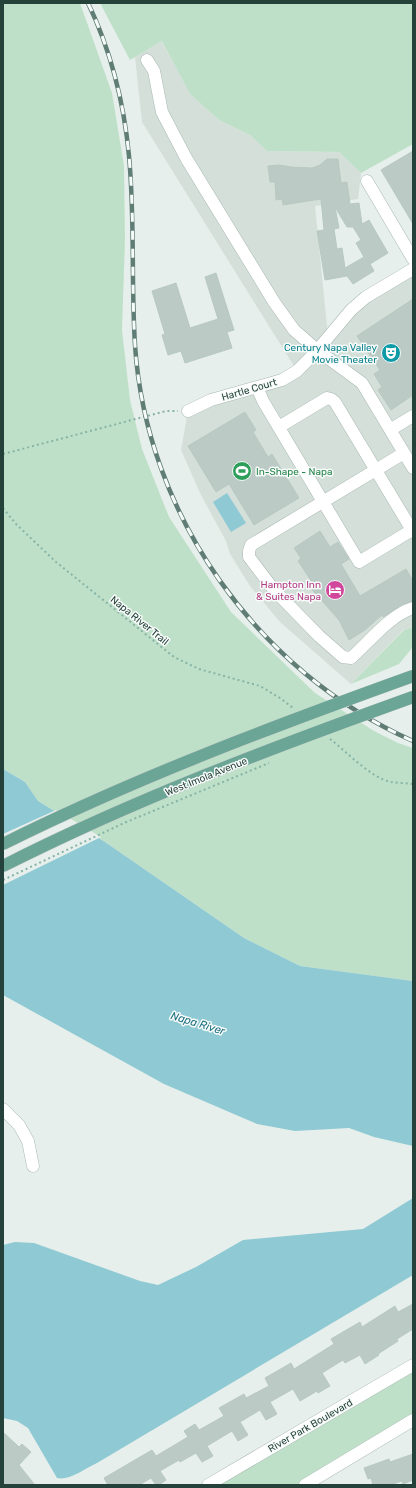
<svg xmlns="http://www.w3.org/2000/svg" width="416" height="1488" viewBox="0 0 416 1488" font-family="Rubik,sans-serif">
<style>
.built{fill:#d4dfda}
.green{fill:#bfe0c8}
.water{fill:#8ec9d4}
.pier{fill:#e6efeb}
.building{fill:#bbcac4;stroke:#b8c9c2;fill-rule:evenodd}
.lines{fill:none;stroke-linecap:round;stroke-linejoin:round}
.minor-casing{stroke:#a8b8b2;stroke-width:13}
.path{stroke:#86b3a5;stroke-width:2;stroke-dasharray:2 3;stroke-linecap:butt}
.minor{stroke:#fff;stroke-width:12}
.rail-casing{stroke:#5f7d75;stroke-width:4.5}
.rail{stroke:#f7fbf9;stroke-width:3;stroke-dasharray:9;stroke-linecap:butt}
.major-bridge-casing{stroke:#c2cac8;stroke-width:13;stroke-linecap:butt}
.path-bridge{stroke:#86b3a5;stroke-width:2;stroke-dasharray:2 3;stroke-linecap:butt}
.major-bridge{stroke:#6aa596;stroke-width:12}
.labels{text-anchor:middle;stroke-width:3;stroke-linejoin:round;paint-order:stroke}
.culture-label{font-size:10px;fill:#0d838f;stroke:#f7fbf9;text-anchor:end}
.street-label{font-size:10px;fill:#24423a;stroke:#f7fbf9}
.leisure-label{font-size:10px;fill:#27864d;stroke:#f7fbf9;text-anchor:start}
.hotel-label{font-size:10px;fill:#b23c85;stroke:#f7fbf9;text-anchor:end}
.water-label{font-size:11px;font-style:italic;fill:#1c6f80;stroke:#f7fbf9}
</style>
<rect width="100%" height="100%" fill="#e6efeb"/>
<!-- built -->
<path class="built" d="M 162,41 L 190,94 L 219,120 L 250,135 L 267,151 L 339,152 L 361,173 L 358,199 L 315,206 L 328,336 L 351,310 L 413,269 L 413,627 L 403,630 L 351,684 L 280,622 L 250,586 L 230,554 L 226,541 L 201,495 L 181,450 L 188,411 L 297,371 L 142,122 L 135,57 Z"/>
<!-- green -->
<path class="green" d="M 3,3 L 80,3 L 112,93 L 124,166 L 125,239 L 122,330 L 130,400 L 142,449 L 169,517 L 231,612 L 315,693 L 374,731 L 398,743 L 413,748 L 413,981 L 300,966 L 244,938 L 105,842 L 38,801 L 25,782 L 3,769 Z
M 100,3 L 413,3 L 413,144 L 361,173 L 339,152 L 267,151 L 250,135 L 219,120 L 190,94 L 162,41 L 130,60 Z
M 413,627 L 413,647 L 399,664 L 351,684 L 404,630 Z
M 413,1365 L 413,1420 L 305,1485 L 208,1485 Z"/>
<!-- water -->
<path class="water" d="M 227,493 L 246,523 L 231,532 L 213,502 Z
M 3,769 L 25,782 L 38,801 L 105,842 L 244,938 L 300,966 L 413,981 L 413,1146 L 374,1137 L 349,1128 L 295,1131 L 257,1124 L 164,1084 L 3,995 Z
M 413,1198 L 413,1275 L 97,1463 C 86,1468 69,1481 57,1478 L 28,1428 L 17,1421 L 3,1418 L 3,1245 L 15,1242 L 34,1243 L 140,1281 L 158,1285 L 196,1267 L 243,1240 L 363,1229 Z"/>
<!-- pier -->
<path class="pier" d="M 56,810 L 101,837 L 3,885 L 3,834 Z"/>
<!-- building -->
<path class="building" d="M 413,151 L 413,224 L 381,170 Z
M 327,159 L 338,159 L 341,183 L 347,182 L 350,204 L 359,203 L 362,224 L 369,220 L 388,253 L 370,264 L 374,271 L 353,284 L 347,276 L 325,280 L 317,231 L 324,230 L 321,199 L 283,205 L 282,199 L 276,200 L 275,182 L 270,182 L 268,166 L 279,165 L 291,167 L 312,168 L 320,165 ZM 335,207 L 347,227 L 353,227 L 361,240 L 356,243 L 364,257 L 345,268 L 342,248 L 337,249 L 334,229 L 339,228 Z
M 216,273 L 234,330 L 227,332 L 232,348 L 185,363 L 181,351 L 168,355 L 162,335 L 165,334 L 152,291 L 176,283 L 190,328 L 218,319 L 205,277 Z
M 413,299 L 413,395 L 391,410 L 378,390 L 382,387 L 374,374 L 380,370 L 357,336 Z
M 245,412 L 256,430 L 253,432 L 268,457 L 272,454 L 299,498 L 254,525 L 229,484 L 216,492 L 188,446 Z
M 320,531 L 330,547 L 338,542 L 349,559 L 341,564 L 360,596 L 406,569 L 413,581 L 413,601 L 401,605 L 383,617 L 382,615 L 365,630 L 349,640 L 339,620 L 308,585 L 312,582 L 298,561 L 301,558 L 294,548 Z
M 413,1304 L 413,1329 L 397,1339 L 398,1341 L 378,1354 L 379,1355 L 365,1364 L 360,1355 L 345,1363 L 343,1360 L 322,1373 L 330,1386 L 318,1393 L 317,1391 L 300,1401 L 293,1389 L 270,1402 L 277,1414 L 266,1420 L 260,1410 L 240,1422 L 248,1435 L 238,1441 L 232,1431 L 207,1446 L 213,1456 L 202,1462 L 196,1453 L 180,1462 L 179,1460 L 160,1471 L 166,1480 L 159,1485 L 156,1485 L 151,1478 L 139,1485 L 108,1485 L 104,1478 L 152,1450 L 156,1456 L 188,1437 L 184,1431 L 195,1424 L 199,1430 L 224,1416 L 219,1408 L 244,1394 L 246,1398 L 269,1386 L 265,1378 L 291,1363 L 294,1369 L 334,1344 L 331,1339 L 360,1322 L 362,1327 L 395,1306 L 398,1312 Z
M 3,1432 L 19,1447 L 22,1444 L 31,1452 L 19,1465 L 35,1485 L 3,1485 Z
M 413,1454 L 413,1480 L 403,1484 L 402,1481 L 390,1485 L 373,1485 L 371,1478 L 368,1479 L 364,1468 L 389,1459 L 390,1462 Z"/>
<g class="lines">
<!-- minor casing -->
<g class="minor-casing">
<path id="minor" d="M 147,60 L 154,71 L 162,112 L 186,158 L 274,302 L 294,330 L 317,350 L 362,383 L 413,468
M 367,181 L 413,259
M 257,387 L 263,401 L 359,562 L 412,530
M 188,411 L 211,400 L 282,380 L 297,371 L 315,353 L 351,310 L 366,297 L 413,269
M 279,427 L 327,398 L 331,399 L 335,402 L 413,532
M 390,430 L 413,416
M 404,453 L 251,545 L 249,551 L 249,557 L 274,590 L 319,636 L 343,657 L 351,658 C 369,642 390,615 413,608
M 3,1109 L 19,1125 L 28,1141 L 33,1166
M 208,1485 L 413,1365
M 305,1485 L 413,1420"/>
</g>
<!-- path -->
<path class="path" d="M 3,454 L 166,411 L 178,411
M 3,508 L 16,524 L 56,562 L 174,657 L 199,669 L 260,686 L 280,698 L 293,708
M 330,739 C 347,752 371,778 391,782 C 398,783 406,783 413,784"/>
<!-- minor -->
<use href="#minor" class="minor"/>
<!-- rail casing -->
<g class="rail-casing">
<path id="rail" d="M 88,3 C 111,51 124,103 129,156 C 135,219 131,282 135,345 C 146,515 258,672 413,741"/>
</g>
<!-- rail -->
<use href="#rail" class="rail"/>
<!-- major-bridge casing -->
<g class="major-bridge-casing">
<path id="major-bridge" d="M 3,844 C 135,778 274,726 413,676
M 3,866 C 135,799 274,747 413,697"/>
</g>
<!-- path-bridge -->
<path class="path-bridge" d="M 3,880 L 124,823 L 269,763"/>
<!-- major-bridge -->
<use href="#major-bridge" class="major-bridge"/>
</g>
<!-- icons -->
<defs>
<g id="theatre-disc" transform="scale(1)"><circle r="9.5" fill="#0f9aa8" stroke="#f7fbf9"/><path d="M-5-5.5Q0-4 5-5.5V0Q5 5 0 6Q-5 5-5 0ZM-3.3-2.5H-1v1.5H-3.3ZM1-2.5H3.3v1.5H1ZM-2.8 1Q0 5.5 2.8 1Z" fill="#fff"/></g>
<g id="stadium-disc" transform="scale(1)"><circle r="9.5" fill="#2e9e5b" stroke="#f7fbf9"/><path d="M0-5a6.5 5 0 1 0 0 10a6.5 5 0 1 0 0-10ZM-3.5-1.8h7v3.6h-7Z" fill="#fff"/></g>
<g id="hotel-disc" transform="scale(1)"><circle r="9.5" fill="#d1479c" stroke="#f7fbf9"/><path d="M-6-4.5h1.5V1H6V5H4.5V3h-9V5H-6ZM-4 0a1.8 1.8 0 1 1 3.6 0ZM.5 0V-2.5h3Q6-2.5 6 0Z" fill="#fff"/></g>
</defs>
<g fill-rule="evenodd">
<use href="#theatre-disc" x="391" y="353"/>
<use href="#stadium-disc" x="242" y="471"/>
<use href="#hotel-disc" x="335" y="590"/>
</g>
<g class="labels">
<!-- culture labels -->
<g class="culture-label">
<text x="377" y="351">Century Napa Valley<tspan x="377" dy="12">Movie Theater</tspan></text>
</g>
<!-- street labels -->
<g class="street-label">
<text transform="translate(249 389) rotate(-16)" y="4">Hartle Court</text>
<text transform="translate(140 620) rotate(39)" y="4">Napa River Trail</text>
<text transform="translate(206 776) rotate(-22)" y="4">West Imola Avenue</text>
<text transform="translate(310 1425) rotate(-30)" y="4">River Park Boulevard</text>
</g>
<!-- leisure labels -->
<g class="leisure-label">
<text x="256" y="475">In-Shape - Napa</text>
</g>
<!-- hotel labels -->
<g class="hotel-label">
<text x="321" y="588">Hampton Inn<tspan x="321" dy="12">&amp; Suites Napa</tspan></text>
</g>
<!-- water labels -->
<g class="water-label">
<text transform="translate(198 1023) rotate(17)" y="4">Napa River</text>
</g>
</g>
<!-- border -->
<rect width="416" height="1488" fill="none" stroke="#24423a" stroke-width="8"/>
</svg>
